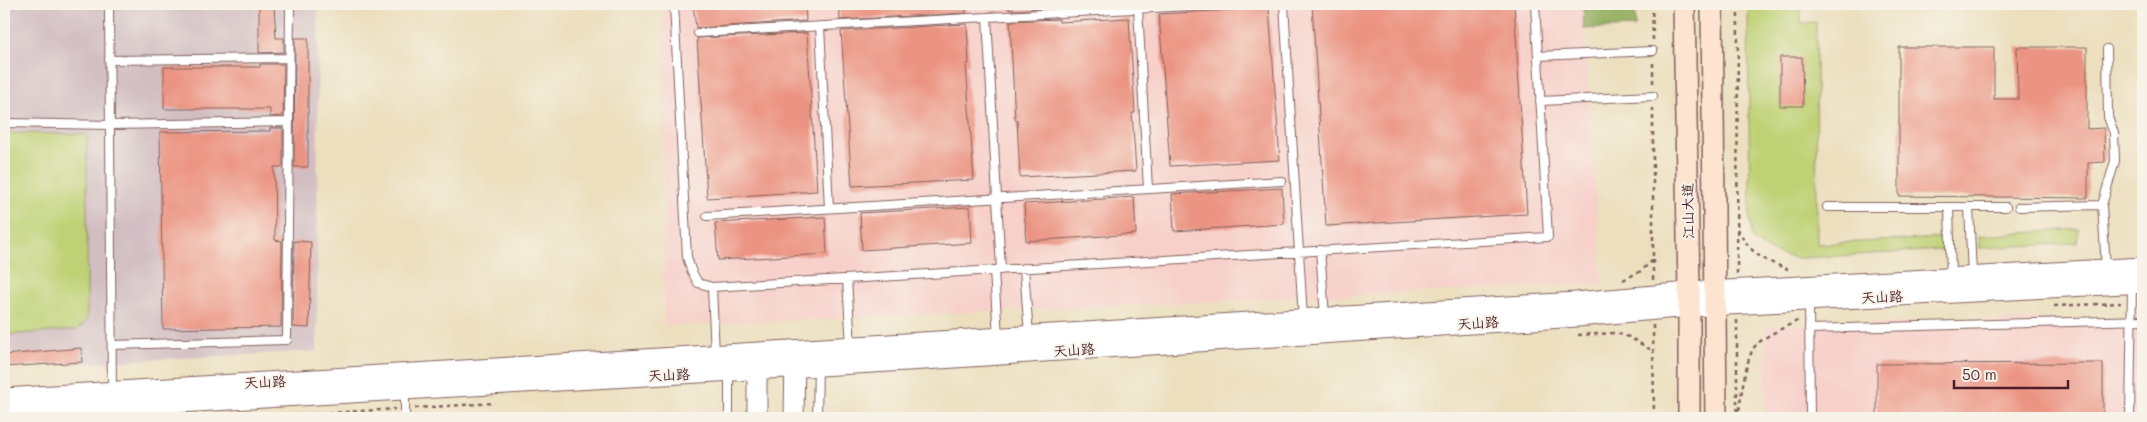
<svg xmlns="http://www.w3.org/2000/svg" width="2147" height="422" viewBox="0 0 2147 422" font-family="Mali,'LXGW WenKai TC',sans-serif">
<style>
.built{fill:#f7d0ca}
.industrial{fill:#d2bec2}
.green{fill:#bfd174;stroke:#847850}
.forest{fill:#97b366;stroke:#706948}
.building{fill:#ec9483}
.lines{fill:none;stroke-linecap:round;stroke-linejoin:round}
.service-casing{stroke:#83625e;stroke-width:10}
.tertiary-casing{stroke:#83625e;stroke-width:21}
.secondary-casing{stroke:#83625e;stroke-width:24}
.path{stroke:#83625e;stroke-width:2.5;stroke-dasharray:4 4;stroke-linecap:butt}
.service{stroke:#fff;stroke-width:8}
.tertiary{stroke:#fff;stroke-width:19}
.secondary{stroke:#fde4d1;stroke-width:21}
.labels{text-anchor:middle;stroke-width:4;stroke-linejoin:round;paint-order:stroke}
.street-label{font-size:14px;fill:#4a1f2b;stroke:#f7f3e8}
</style>
<rect width="100%" height="100%" fill="#f7f3e8"/>
<filter id="ink" filterUnits="userSpaceOnUse"><feTurbulence type="fractalNoise" baseFrequency=".02" numOctaves="2"/><feDisplacementMap in="SourceGraphic" scale="10" xChannelSelector="R" yChannelSelector="G"/><feConvolveMatrix kernelMatrix="1 2 1 2 8 2 1 2 1" color-interpolation-filters="sRGB"/></filter>
<filter id="wash" filterUnits="userSpaceOnUse"><feTurbulence type="fractalNoise" baseFrequency=".0096" numOctaves="4" result="noise"/><feDisplacementMap in="SourceGraphic" scale="20" xChannelSelector="R" yChannelSelector="G"/><feGaussianBlur stdDeviation="1.12" result="paint"/><feColorMatrix in="noise" values="0 0 0 0 0 0 0 0 0 0 0 0 0 0 0 0 0 1.4 0 .05"/><feComposite in="paint" operator="in"/></filter>
<g filter="url(#wash)">
<rect width="100%" height="100%" fill="#ecdfbe"/>
<!-- built -->
<path class="built" d="M 663,4 L 1583,4 L 1602,284 L 664,326 Z
M 2143,317 L 2143,418 L 1765,418 L 1765,326 Z
M 724,409 L 724,418 L 560,418 Z"/>
<!-- industrial -->
<path class="industrial" d="M 4,4 L 318,4 L 317,351 L 4,367 Z"/>
<!-- green -->
<path class="green" d="M 1748,4 L 1801,4 L 1801,23 L 1816,22 L 1817,244 L 1943,238 L 1943,250 L 1799,258 C 1780,256 1768,251 1753,240 L 1750,221 Z
M 4,133 L 87,134 L 87,315 L 86,322 L 77,330 L 4,335 Z
M 2079,229 L 2077,243 L 1980,248 L 1979,236 Z"/>
<!-- forest -->
<path class="forest" d="M 1583,4 L 1635,4 L 1635,27 L 1584,29 Z"/>
<g id="blocks">
<!-- building -->
<path class="building" d="M 259,4 L 274,4 L 276,38 L 284,38 L 284,52 L 259,53 Z
M 693,4 L 805,4 L 806,21 L 696,28 Z
M 839,4 L 966,4 L 966,13 L 840,20 Z
M 1009,4 L 1059,4 L 1059,7 L 1009,10 Z
M 1312,4 L 1514,4 L 1527,214 L 1326,226 Z
M 1269,8 L 1280,160 L 1170,166 L 1159,14 Z
M 1129,18 L 1135,113 L 1132,113 L 1136,171 L 1020,177 L 1017,120 L 1015,120 L 1010,21 L 1059,19 L 1059,22 Z
M 967,24 L 969,64 L 966,64 L 974,180 L 852,186 L 841,31 Z
M 807,33 L 817,191 L 707,198 L 697,38 Z
M 295,38 L 308,38 L 308,167 L 294,167 Z
M 1899,47 L 1994,47 L 1994,99 L 2018,99 L 2017,47 L 2087,47 L 2087,129 L 2104,128 L 2105,162 L 2088,163 L 2088,198 L 1899,196 Z
M 1780,57 L 1802,57 L 1803,106 L 1780,106 Z
M 260,64 L 284,64 L 283,116 L 270,117 L 270,109 L 164,109 L 164,67 L 260,67 Z
M 270,128 L 283,128 L 283,167 L 274,167 L 275,240 L 282,241 L 281,327 L 163,329 L 160,132 L 270,131 Z
M 1282,188 L 1284,224 L 1174,231 L 1172,194 Z
M 1134,197 L 1136,234 L 1026,241 L 1024,204 Z
M 970,207 L 972,243 L 862,250 L 860,213 Z
M 825,217 L 827,254 L 718,260 L 715,223 Z
M 294,241 L 311,242 L 309,328 L 293,327 Z
M 81,348 L 82,362 L 4,367 L 4,355 Z
M 2103,363 L 2103,418 L 1877,418 L 1877,364 Z"/>
</g>
</g>
<g filter="url(#ink)">
<use href="#blocks" fill-opacity="0" stroke="#83625e" stroke-width="1"/>
<g class="lines">
<!-- service casing -->
<g class="service-casing">
<path id="service" d="M 109,4 L 112,392
M 674,4 L 687,257 L 691,270 L 698,283 L 712,287
M 1284,4 L 1303,318
M 1138,8 L 1148,189
M 987,17 L 1001,270
M 820,26 L 829,208
M 698,33 L 1224,4
M 1538,56 L 1653,51
M 109,60 L 289,58
M 1540,101 L 1653,96
M 4,123 L 110,125 L 289,122
M 1827,207 L 2006,207
M 1949,207 L 1951,277
M 1969,207 L 1972,275
M 2019,207 L 2102,205
M 707,216 L 1282,181
M 1320,250 L 1325,316
M 1024,268 L 1029,336
M 2106,269 L 2102,205 L 2115,161 L 2114,133 L 2108,117 L 2107,49
M 994,270 L 998,338
M 847,279 L 851,347
M 1809,301 L 1810,418
M 1809,329 L 2143,320
M 112,345 L 287,340 L 290,4
M 715,355 L 712,287 L 1548,237 L 1535,4
M 405,390 L 405,418
M 729,418 L 729,371
M 817,418 L 818,365
M 2130,418 L 2132,284"/>
</g>
<!-- tertiary casing -->
<g class="tertiary-casing">
<path id="tertiary" d="M 4,398 L 1575,302 L 1689,292 L 2143,267
M 4,413 L 924,360 L 1577,317 L 1689,307 L 2143,283
M 757,418 L 757,359
M 794,418 L 795,355"/>
</g>
<!-- secondary casing -->
<g class="secondary-casing">
<path id="secondary" d="M 1684,4 L 1689,292 L 1689,418
M 1712,4 L 1716,418"/>
</g>
<!-- path -->
<path class="path" d="M 1652,4 L 1653,40
M 1653,63 L 1653,85
M 1653,108 L 1653,280
M 1737,229 C 1752,254 1760,259 1788,269
M 1737,274 L 1738,4
M 1623,280 L 1641,271 L 1653,260
M 2054,306 L 2121,303
M 1737,320 L 1737,414
M 1653,325 L 1654,418
M 1578,335 L 1616,333 L 1629,337 L 1653,351
M 415,408 L 495,403
M 249,418 L 395,409
M 1738,418 C 1741,398 1744,367 1753,349 C 1759,338 1788,326 1799,320"/>
<!-- service -->
<use href="#service" class="service"/>
<!-- tertiary -->
<use href="#tertiary" class="tertiary"/>
<!-- secondary -->
<use href="#secondary" class="secondary"/>
</g>
</g>
<g class="labels">
<!-- street labels -->
<g class="street-label">
<text transform="translate(1688 211) rotate(-91)" y="5">江山大道</text>
<text transform="translate(1882 297) rotate(-3)" y="5">天山路</text>
<text transform="translate(1478 323) rotate(-4)" y="5">天山路</text>
<text transform="translate(1074 350) rotate(-4)" y="5">天山路</text>
<text transform="translate(669 375) rotate(-3)" y="5">天山路</text>
<text transform="translate(265 382) rotate(-3)" y="5">天山路</text>
</g>
</g>
<!-- margin -->
<rect width="2147" height="422" fill="none" stroke="#f7f3e8" stroke-width="20"/>
<!-- scale -->
<path d="M1954 380v8h114v-8" fill="none" stroke="#4a1f2b" stroke-width="2.5"/>
<text x="1962" y="380" font-size="15" fill="#4a1f2b" stroke="#f7f3e8" stroke-width="4" paint-order="stroke">50 m</text>
</svg>
